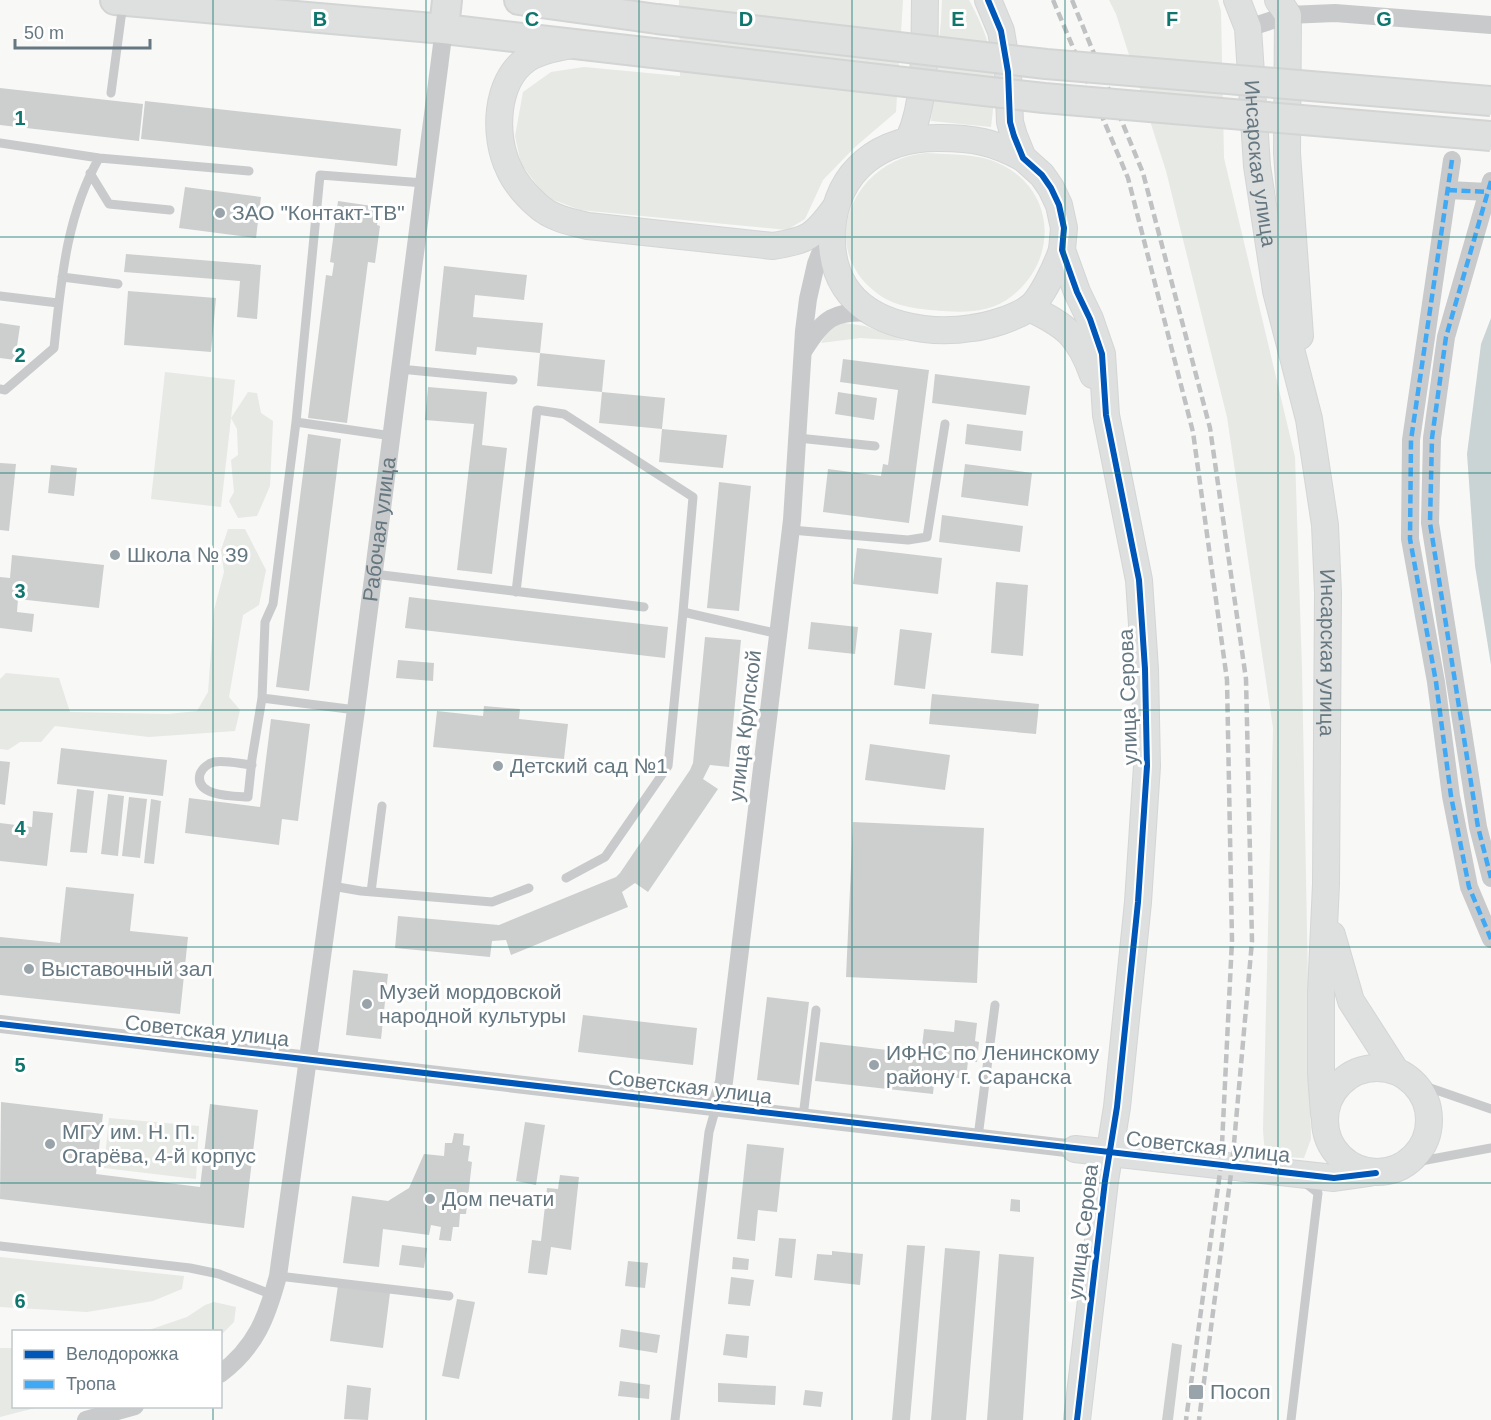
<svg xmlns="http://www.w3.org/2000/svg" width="1491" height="1420" viewBox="0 0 1491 1420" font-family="Arial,sans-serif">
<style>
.green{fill:#e7e9e5}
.water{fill:#cad4d5}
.building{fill:#cdcfcf}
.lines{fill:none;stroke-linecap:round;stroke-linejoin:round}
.secondary-casing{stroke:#d4d5d5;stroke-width:28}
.primary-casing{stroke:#d3d4d4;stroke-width:32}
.lane{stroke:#c9cacb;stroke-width:9}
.street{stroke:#c9cacb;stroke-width:18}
.secondary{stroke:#dedfdf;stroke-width:26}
.primary{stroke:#dedfdf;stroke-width:28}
.rail{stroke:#bfc1c2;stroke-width:4.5;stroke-dasharray:9 4.5;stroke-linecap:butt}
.primary-bridge-casing{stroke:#d3d4d4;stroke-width:32;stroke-linecap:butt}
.primary-bridge{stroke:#dedfdf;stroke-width:28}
.quiet{stroke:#3fa9f5;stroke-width:4.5;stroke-dasharray:9 4.5;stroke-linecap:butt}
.cycleway-casing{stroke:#fff;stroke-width:10}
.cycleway{stroke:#0057b8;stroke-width:6}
.grid{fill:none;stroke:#0f766e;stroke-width:1.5;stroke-opacity:0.55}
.poi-dot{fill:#98a4aa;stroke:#fff;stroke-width:2}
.labels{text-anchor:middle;stroke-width:6;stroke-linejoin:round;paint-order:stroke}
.street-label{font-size:21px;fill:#657780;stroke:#fff}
.poi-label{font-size:21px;fill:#657780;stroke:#fff;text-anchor:start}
.grid-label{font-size:20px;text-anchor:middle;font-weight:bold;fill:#0f766e;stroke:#fff;stroke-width:6;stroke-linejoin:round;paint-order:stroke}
</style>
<rect width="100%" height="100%" fill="#f8f8f7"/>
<!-- green -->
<path class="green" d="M 679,0 L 903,0 L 896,112 L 855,147 L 823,180 L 805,219 L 787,230 L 580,210 L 546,197 L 521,164 L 515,136 L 523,92 L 551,72 L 584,67 L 680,76 Z
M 942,0 L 969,0 C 995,48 998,74 991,127 L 931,121 L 941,21 Z
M 1109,0 L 1218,0 L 1221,11 L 1224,158 L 1295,457 L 1302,669 L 1311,1139 L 1304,1158 L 1265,1156 L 1263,1130 L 1273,728 L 1227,417 L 1166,171 L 1116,14 Z
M 926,153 C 951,155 980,153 1002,165 C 1056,192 1058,260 1012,296 C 992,312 967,313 943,311 C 920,309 897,308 878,294 C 814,247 854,159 926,153 Z
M 844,323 L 865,326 L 906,341 L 860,338 L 821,343 L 830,327 Z
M 165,372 L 235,380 L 231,418 L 248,392 L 257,393 L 261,413 L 273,421 L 270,486 L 257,516 L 238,518 L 229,501 L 234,492 L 231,460 L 238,455 L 237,429 L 231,418 L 221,507 L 151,499 Z
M 228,529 L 245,529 L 266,570 L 259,605 L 243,615 L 229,697 L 240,710 L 235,731 L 149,737 L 55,726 L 41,742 L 20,742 L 8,750 L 0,749 L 0,679 L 6,673 L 59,678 L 70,712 L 168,714 L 197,711 L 208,692 L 214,610 L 224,572 L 221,550 Z
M 109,1118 L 199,1126 L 196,1179 L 104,1168 Z
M 0,1257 L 184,1276 L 182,1289 L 153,1301 L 87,1312 L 0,1307 Z
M 214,1302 L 236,1307 L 234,1322 L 221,1335 L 220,1332 L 146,1331 L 187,1317 L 205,1305 Z
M 0,1348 L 13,1348 L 14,1406 L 39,1407 L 0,1417 Z"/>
<!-- water -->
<path class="water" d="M 1491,318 L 1491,665 L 1475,566 L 1467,454 L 1481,344 Z"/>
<!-- building -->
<path class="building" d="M 0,88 L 143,104 L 139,141 L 0,125 Z
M 145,101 L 401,129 L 397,166 L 141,139 Z
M 185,187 L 261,197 L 256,238 L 179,228 Z
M 338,201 L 379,207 L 377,225 L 380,226 L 375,263 L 368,262 L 347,423 L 308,418 L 326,275 L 332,276 L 334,263 L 330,262 Z
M 126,254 L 261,265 L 257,319 L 237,317 L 240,281 L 124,272 Z
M 444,266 L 527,275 L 524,300 L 475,295 L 473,317 L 543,323 L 540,353 L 477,347 L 476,355 L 435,351 Z
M 128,291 L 216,298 L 211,352 L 124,345 Z
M 0,323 L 20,326 L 15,360 L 0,358 Z
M 540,353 L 605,360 L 602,392 L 665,398 L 662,429 L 599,423 L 602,392 L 537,386 Z
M 843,359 L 929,370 L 909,523 L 823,512 L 828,469 L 881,476 L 883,464 L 888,465 L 898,390 L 840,382 Z
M 935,374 L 1030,386 L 1026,415 L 932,403 Z
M 428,387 L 487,392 L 482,445 L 507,448 L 492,574 L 457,570 L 474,424 L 425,420 Z
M 838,392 L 877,398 L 874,420 L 835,414 Z
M 967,424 L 1023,431 L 1021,451 L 965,444 Z
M 662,429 L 727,435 L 723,468 L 659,462 Z
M 308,434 L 341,439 L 309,691 L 276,687 Z
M 0,463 L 16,464 L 9,531 L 0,530 Z
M 965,464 L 1032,473 L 1028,506 L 961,497 Z
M 51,465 L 77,468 L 74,496 L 48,493 Z
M 719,482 L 751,486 L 739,611 L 707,608 Z
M 942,515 L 1023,526 L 1020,552 L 939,542 Z
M 857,548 L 942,558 L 938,594 L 853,584 Z
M 12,555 L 104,565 L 99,608 L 18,599 L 17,612 L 34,614 L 32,632 L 0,628 L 0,577 L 10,578 Z
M 996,582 L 1028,585 L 1023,656 L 991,653 Z
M 409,597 L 668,627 L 665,658 L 405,628 Z
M 811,622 L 858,627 L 855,654 L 808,649 Z
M 900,629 L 932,633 L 925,689 L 894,685 Z
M 705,637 L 741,640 L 729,767 L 710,765 L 703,779 L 718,789 L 648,892 L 635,883 L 622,892 L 628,907 L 511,955 L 506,940 L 492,941 L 490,957 L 395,948 L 398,916 L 499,925 L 616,877 L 620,873 L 690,770 L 693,763 Z
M 398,660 L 434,663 L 433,681 L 396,678 Z
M 932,694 L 1039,704 L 1036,734 L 929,724 Z
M 484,706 L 520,709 L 519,719 L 568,724 L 564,759 L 433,747 L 437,711 L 483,716 Z
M 271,719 L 310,724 L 298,821 L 282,819 L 279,845 L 185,833 L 189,798 L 260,807 Z
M 870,744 L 950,755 L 945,790 L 865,780 Z
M 61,748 L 167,760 L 163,796 L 57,784 Z
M 0,761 L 10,762 L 5,805 L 0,804 Z
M 77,789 L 94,791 L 87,853 L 70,852 Z
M 108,794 L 124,796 L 118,856 L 101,854 Z
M 129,797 L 147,799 L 140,858 L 122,856 Z
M 151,799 L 161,801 L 154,864 L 144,863 Z
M 33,811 L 53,813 L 47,866 L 0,861 L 0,823 L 32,827 Z
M 853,822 L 984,828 L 977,983 L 846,977 Z
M 66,887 L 134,894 L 130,931 L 188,937 L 180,1014 L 0,995 L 0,937 L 60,943 Z
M 353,970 L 388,974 L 381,1039 L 346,1035 Z
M 767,997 L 809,1002 L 799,1085 L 757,1080 Z
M 583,1015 L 697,1028 L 693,1065 L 578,1052 Z
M 955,1020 L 977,1023 L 975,1041 L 979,1042 L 977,1062 L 968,1061 L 966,1079 L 935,1075 L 933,1094 L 815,1081 L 820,1042 L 921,1054 L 924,1029 L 954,1032 Z
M 1,1102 L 103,1114 L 96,1174 L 200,1187 L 210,1104 L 258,1110 L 244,1228 L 0,1199 Z
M 525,1122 L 545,1125 L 536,1185 L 516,1181 Z
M 454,1133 L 464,1134 L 463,1145 L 470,1146 L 468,1161 L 472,1162 L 466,1214 L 460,1214 L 459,1227 L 453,1227 L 451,1241 L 439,1240 L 441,1227 L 431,1225 L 429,1235 L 383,1229 L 379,1267 L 343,1263 L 352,1196 L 388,1201 L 409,1188 L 424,1154 L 444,1156 L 445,1143 L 452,1143 Z
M 747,1144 L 784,1148 L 777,1212 L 758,1210 L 755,1241 L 737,1239 Z
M 560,1175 L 579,1177 L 571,1250 L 551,1247 L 547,1275 L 528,1273 L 532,1240 L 541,1241 L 547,1188 L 558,1189 Z
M 1011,1199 L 1020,1200 L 1020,1212 L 1010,1211 Z
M 779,1238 L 796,1239 L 792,1278 L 775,1276 Z
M 402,1245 L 427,1248 L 424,1268 L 399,1265 Z
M 907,1245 L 925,1246 L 910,1420 L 892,1420 Z
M 945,1248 L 980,1251 L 966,1420 L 931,1420 Z
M 832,1251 L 863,1254 L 860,1285 L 814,1280 L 817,1254 L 832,1255 Z
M 999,1254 L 1034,1257 L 1023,1420 L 987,1420 Z
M 733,1257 L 749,1259 L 748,1270 L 732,1269 Z
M 628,1261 L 648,1263 L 645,1288 L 625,1286 Z
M 731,1277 L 754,1280 L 750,1306 L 728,1304 Z
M 338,1285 L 390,1293 L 383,1348 L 330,1341 Z
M 457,1299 L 475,1302 L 459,1379 L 442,1376 Z
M 621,1329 L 660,1335 L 657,1353 L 619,1347 Z
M 726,1334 L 749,1336 L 747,1358 L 723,1355 Z
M 1172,1343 L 1182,1345 L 1173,1420 L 1162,1420 Z
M 620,1381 L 650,1385 L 649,1399 L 618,1396 Z
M 718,1383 L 776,1386 L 775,1405 L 718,1402 Z
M 347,1385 L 371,1388 L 368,1420 L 344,1419 Z
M 805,1390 L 823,1392 L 821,1407 L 803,1405 Z"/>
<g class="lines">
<!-- secondary casing -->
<g class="secondary-casing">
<g id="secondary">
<path d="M 988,0 L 1001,31 L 1008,72 L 1010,122 L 1014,136 L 1023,158 L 1042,175 L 1051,188 L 1059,205 L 1064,228 L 1062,250 L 1077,292 L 1090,319 L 1102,354 L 1106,415 L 1139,580 L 1145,669 L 1147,766 L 1138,902 L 1117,1107 L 1105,1181 L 1077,1420"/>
<path id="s2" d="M 1237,0 L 1248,28 L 1257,166 L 1276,291 L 1309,419 L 1325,525 L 1328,593 L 1326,884 L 1321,993 L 1321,1074 L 1324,1114"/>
<path d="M 1278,0 L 1288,15 L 1287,153 L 1300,336"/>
<path d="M 571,45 C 557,48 540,50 527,59 C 495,81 493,136 509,169 C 515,183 526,195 537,205 C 551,218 570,222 588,226 L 773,246 C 808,240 814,237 835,208"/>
<path d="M 909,139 C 927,99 924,44 925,0"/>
<path d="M 1023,158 C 994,142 973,138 940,138 C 881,137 837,169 832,230 C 831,250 834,270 845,287 C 870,326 930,335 972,328 C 989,326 1014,318 1028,309 C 1041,300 1057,265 1062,250"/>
<path d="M 1029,308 C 1066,325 1079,336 1093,375"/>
<path d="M 1332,935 L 1351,1001 L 1396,1071"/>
<circle cx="1377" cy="1120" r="52"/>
<path d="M 1075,1149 L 1334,1178 L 1369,1173"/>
</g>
</g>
<!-- primary casing -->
<g class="primary-casing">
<path id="primary" d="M 115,0 L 444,29 L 653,53
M 519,0 L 657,19
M 444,29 L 447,0"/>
</g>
<!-- lane -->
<path class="lane" d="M 111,93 L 123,3
M 0,143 L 99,158
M 90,173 L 109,204 L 170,210
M 62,277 L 118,284
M 0,296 L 58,303
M 400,369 L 513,380
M 0,389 L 5,390 L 54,348 C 61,282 66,216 99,158 L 249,171
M 296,422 L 392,436
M 798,438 L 875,446
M 791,530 L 908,540 L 927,537 L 945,424
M 374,574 L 644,607
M 516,592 L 537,410 L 564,414 L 693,497 L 683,612 L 779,634
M 262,698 L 356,710
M 252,765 C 241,764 225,760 214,762 C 209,763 202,768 200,774 C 194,797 235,796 248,797 L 252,759 L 262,698 L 265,622 L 273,604 L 296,422 L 320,175 L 424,183
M 566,878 L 605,857 L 668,766 L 683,612
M 332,886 L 361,891 L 492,902 L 529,888
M 371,892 L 382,806
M 1413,1082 L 1491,1109
M 803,1117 L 816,1010
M 978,1137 L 995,1005
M 1405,1164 L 1491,1148
M 0,1246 L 190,1268 L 219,1274 L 273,1295
M 278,1276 L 449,1296
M 675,1420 L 709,1132 L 716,1107
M 1291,1420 L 1318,1193 L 1304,1182"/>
<!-- street -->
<g class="street">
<path d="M 1248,28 L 1288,15 L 1335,13 L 1491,25"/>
<path d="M 1452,160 L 1411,440 L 1410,539 L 1436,682 L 1451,796 L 1469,887 L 1491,939"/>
<path d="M 1491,181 L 1446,337 L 1432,438 L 1430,523 L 1478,827 L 1491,878"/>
<path d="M 1448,190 L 1488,192"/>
<path d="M 804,350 C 824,318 834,310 872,313"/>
<path d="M 0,1024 L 1075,1149"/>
<path d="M 716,1107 L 724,1082 L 792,520 L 804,331 L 808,299 L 816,264 L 828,233"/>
<path id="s1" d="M 220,1374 C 256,1347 267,1317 278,1276 L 356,710 L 444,29"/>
<path d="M 86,1420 L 135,1406"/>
</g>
<!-- secondary -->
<use href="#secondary" class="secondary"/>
<!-- primary -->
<use href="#primary" class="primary"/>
<!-- rail -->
<path class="rail" d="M 1053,0 L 1128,178 L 1193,432 L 1227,680 L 1232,940 L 1221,1165 L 1186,1420
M 1072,0 L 1143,173 L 1210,428 L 1246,679 L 1252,941 L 1232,1166 L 1199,1420"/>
<!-- primary-bridge casing -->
<g class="primary-bridge-casing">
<path id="primary-bridge" d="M 657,19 L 1046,64 L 1491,101
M 653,53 L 1044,98 L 1491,136"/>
</g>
<!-- primary-bridge -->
<use href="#primary-bridge" class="primary-bridge"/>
<!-- quiet -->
<path class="quiet" d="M 1452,160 L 1411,440 L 1410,539 L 1436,682 L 1451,796 L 1469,887 L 1491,939
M 1491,181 L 1446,337 L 1432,438 L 1430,523 L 1478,827 L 1491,878
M 1448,190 L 1488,192"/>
<!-- cycleway casing -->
<g class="cycleway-casing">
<path id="cycleway" d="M 988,0 L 1001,31 L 1008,72 L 1010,122 L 1014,136 L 1023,158 L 1042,175 L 1051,188 L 1059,205 L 1064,228 L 1062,250 L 1077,292 L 1090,319 L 1102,354 L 1106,415 L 1139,580 L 1145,669 L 1147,766 L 1138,902 L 1117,1107 L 1105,1181 L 1077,1420
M 0,1024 L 1334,1178 L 1376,1173"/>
</g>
<!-- cycleway -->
<use href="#cycleway" class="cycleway"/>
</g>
<!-- grid -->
<path class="grid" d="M 213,0 L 213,1332M 426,0 L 426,1420M 639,0 L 639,1420M 852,0 L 852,1420M 1065,0 L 1065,1420M 1278,0 L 1278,1420M 0,237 L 1491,237M 0,473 L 1491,473M 0,710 L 1491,710M 0,947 L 1491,947M 0,1183 L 1491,1183M 213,1406 L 213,1420"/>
<!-- markers -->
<g class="poi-dot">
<circle cx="220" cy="213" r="6"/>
<circle cx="115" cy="555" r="6"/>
<circle cx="498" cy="766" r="6"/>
<circle cx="29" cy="969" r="6"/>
<circle cx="367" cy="1004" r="6"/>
<circle cx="874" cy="1065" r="6"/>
<circle cx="50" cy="1144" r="6"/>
<circle cx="430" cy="1199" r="6"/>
<rect x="1188" y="1384" width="16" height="16" rx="3"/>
</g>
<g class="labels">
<!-- street labels -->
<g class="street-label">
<text dy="7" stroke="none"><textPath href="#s2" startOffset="166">Инсарская улица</textPath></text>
<text dy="7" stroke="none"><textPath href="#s1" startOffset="870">Рабочая улица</textPath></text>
<text dy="7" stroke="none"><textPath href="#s2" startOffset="662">Инсарская улица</textPath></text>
<text transform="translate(1128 697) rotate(-92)" y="7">улица Серова</text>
<text transform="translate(745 726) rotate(-83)" y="7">улица Крупской</text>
<text transform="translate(207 1031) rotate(6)" y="7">Советская улица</text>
<text transform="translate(690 1087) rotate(7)" y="7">Советская улица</text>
<text transform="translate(1208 1147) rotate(6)" y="7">Советская улица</text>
<text transform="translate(1083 1232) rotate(-83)" y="7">улица Серова</text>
</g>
<!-- poi labels -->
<g class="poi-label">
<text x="232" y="220">ЗАО "Контакт-ТВ"</text>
<text x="127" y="562">Школа № 39</text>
<text x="510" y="773">Детский сад №1</text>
<text x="41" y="976">Выставочный зал</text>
<text x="379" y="999">Музей мордовской<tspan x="379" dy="24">народной культуры</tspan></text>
<text x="886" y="1060">ИФНС по Ленинскому<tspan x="886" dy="24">району г. Саранска</tspan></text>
<text x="62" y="1139">МГУ им. Н. П.<tspan x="62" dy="24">Огарёва, 4-й корпус</tspan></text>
<text x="442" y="1206">Дом печати</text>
<text x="1210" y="1399">Посоп</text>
</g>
</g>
<g class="grid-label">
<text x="320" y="26">B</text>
<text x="532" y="26">C</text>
<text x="746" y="26">D</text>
<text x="958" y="26">E</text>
<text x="1172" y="26">F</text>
<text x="1384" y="26">G</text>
<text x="20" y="125">1</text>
<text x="20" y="362">2</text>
<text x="20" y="598">3</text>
<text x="20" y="835">4</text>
<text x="20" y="1072">5</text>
<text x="20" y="1308">6</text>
</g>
<!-- legend -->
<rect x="12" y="1330" width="210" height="78" fill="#ffffff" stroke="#c1c9cc" stroke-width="1.5"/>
<rect x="24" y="1350" width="30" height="9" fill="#0057b8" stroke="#c1c9cc" stroke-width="1.5"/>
<text x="66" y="1360" font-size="18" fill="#657780">Велодорожка</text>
<rect x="24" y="1380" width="30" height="9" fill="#3fa9f5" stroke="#c1c9cc" stroke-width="1.5"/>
<text x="66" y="1390" font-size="18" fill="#657780">Тропа</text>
<!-- scale -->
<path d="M15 39v9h135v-9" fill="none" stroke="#657780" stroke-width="3"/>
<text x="24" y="39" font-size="18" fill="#657780" stroke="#ffffff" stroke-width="4.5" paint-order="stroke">50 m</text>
</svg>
